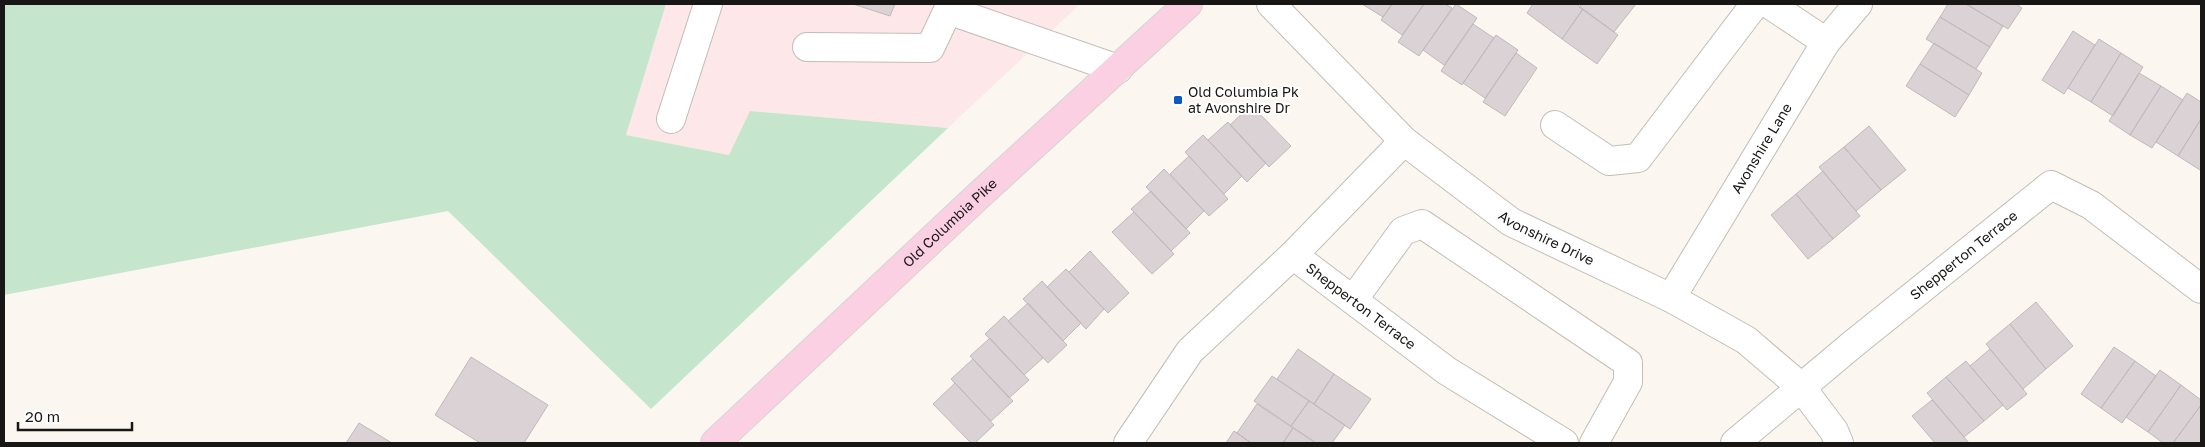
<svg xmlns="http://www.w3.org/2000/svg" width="2205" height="447" viewBox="0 0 2205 447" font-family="'Golos Text',sans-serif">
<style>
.commercial{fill:#fde7e8}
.green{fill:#c6e5cd}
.building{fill:#dad2d5;stroke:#c0b9bc}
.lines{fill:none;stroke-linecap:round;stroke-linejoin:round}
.minor-casing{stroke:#c2bdb7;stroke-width:30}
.major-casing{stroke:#d5d5d5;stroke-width:30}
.minor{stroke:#fff;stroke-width:28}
.major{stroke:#fcd0e3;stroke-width:28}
.poi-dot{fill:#0c5ac4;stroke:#fff;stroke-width:2}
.labels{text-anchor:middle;stroke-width:4;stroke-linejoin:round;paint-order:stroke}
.poi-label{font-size:14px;fill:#181715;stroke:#fff;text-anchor:start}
.street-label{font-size:14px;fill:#181715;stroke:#fff}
</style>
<rect width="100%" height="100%" fill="#fbf7f0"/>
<!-- commercial -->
<path class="commercial" d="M 666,4 L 1080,4 L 948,128 L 750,111 L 730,155 L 626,135 Z"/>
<!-- green -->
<path class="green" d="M 4,4 L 666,4 L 626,135 L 729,155 L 750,111 L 948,128 L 651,409 L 448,211 L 4,295 Z"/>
<!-- building -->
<path class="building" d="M 853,4 L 895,4 L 890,16 Z
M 1362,4 L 1392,4 L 1383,17 Z
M 1392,4 L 1424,4 L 1402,35 L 1381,20 Z
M 1424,4 L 1445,4 L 1452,8 L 1419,56 L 1398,42 Z
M 1456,4 L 1477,18 L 1444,65 L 1423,50 Z
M 1533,4 L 1576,4 L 1583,9 L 1562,39 L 1527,13 Z
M 1582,4 L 1636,4 L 1614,32 L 1579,7 Z
M 1948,4 L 1966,4 L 2003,26 L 1990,47 L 1940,17 Z
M 1966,4 L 2016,4 L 2022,8 L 2008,29 Z
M 1583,9 L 1618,35 L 1597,64 L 1562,39 Z
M 1940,17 L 1990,47 L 1976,69 L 1926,39 Z
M 1473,24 L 1494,38 L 1462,85 L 1441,71 Z
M 2073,31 L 2095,45 L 2064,94 L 2042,80 Z
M 1496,35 L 1518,50 L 1485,98 L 1463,83 Z
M 2099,39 L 2121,53 L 2091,102 L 2068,88 Z
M 1934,43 L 1982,73 L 1969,95 L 1920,64 Z
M 1516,53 L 1537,68 L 1505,116 L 1483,102 Z
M 2121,53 L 2143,67 L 2113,116 L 2091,102 Z
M 1920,64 L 1969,95 L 1955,117 L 1906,86 Z
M 2139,73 L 2161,86 L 2130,135 L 2109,121 Z
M 2161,86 L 2183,100 L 2152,148 L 2130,135 Z
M 2187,93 L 2201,102 L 2201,119 L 2178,156 L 2156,142 Z
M 1251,105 L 1291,146 L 1269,167 L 1230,125 Z
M 2201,119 L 2201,167 L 2200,170 L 2178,156 Z
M 1228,122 L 1266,163 L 1247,182 L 1208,140 Z
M 1869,126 L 1906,170 L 1881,190 L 1844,147 Z
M 1203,135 L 1242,176 L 1224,194 L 1185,152 Z
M 1844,147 L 1881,190 L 1856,211 L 1819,167 Z
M 1189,156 L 1228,199 L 1209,216 L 1170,174 Z
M 1164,169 L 1204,211 L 1186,229 L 1146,187 Z
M 1823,171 L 1860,216 L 1833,239 L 1796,194 Z
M 1151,191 L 1190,233 L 1171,251 L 1131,209 Z
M 1796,194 L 1833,239 L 1808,259 L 1771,215 Z
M 1134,212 L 1174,254 L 1152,274 L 1112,232 Z
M 1090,251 L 1129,293 L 1108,313 L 1069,272 Z
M 1066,269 L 1104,309 L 1086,329 L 1047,287 Z
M 1042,281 L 1081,323 L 1063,341 L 1023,299 Z
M 2036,302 L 2073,346 L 2046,369 L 2010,324 Z
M 1028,303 L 1067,345 L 1048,363 L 1008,321 Z
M 1004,316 L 1043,358 L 1024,375 L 985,334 Z
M 2010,324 L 2046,369 L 2023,389 L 1986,344 Z
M 990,338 L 1029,380 L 1009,398 L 970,356 Z
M 2114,347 L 2135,361 L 2101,408 L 2081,394 Z
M 1298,349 L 1334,374 L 1314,404 L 1277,379 Z
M 1990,349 L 2027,394 L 2007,410 L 1970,366 Z
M 471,357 L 548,405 L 524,443 L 480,443 L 435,415 Z
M 973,359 L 1013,401 L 991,421 L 951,379 Z
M 1966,361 L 2003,405 L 1984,421 L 1946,377 Z
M 2135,361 L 2156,376 L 2122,423 L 2101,408 Z
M 2160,370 L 2181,385 L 2148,432 L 2126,417 Z
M 1334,374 L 1371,399 L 1350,429 L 1314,404 Z
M 1272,376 L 1309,401 L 1291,426 L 1254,401 Z
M 1946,377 L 1984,421 L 1964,437 L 1927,393 Z
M 955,383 L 994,425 L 975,443 L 971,443 L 933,404 Z
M 2181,385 L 2201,400 L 2201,405 L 2173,443 L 2163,443 L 2148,432 Z
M 1932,400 L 1964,437 L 1969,443 L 1935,443 L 1912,416 Z
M 1309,401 L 1345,425 L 1332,443 L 1316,443 L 1291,426 Z
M 1257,404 L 1293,428 L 1283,443 L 1251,443 L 1237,433 Z
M 2201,405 L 2201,443 L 2173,443 Z
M 359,423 L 392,443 L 346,443 Z
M 1293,428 L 1316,443 L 1283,443 Z
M 1234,431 L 1237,433 L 1251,443 L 1226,443 Z"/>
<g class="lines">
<!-- minor casing -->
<g class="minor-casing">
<g id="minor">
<path id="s1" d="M 1271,4 L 1404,141 L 1511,222 L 1671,298 L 1746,340 L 1801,387 L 1834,431 L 1839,443"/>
<path d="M 1769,4 L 1826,42"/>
<path d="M 807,47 L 930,48 L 948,10 L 1118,69"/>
<path d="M 671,119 L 708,4"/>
<path d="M 1555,125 L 1609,161 L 1638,158 L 1755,4"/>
<path id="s2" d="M 1293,255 L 1447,371 L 1564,443"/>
<path id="s3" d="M 1671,298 L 1826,42 L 1858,4"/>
<path d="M 1353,300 L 1403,231 L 1422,224 L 1628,363 L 1628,382 L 1594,443"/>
<path d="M 1128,443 L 1190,351 L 1293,255 L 1404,141"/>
<path id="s4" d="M 1735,443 L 1853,344 L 2051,185 L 2091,205 L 2201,289"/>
</g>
</g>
<!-- major casing -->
<g class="major-casing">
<g id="major">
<path id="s5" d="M 715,443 L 976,198 L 1188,4"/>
</g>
</g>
<!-- minor -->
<use href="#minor" class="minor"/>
<!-- major -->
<use href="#major" class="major"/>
</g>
<!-- markers -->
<rect class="poi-dot" x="1173" y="95" width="10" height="10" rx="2.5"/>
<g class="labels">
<!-- poi labels -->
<g class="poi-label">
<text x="1188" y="97">Old Columbia Pk<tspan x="1188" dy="16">at Avonshire Dr</tspan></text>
</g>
<!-- street labels -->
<g class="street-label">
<text dy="5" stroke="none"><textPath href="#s3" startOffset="175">Avonshire Lane</textPath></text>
<text dy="5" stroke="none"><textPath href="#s5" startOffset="322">Old Columbia Pike</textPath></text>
<text dy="5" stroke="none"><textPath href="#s1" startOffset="364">Avonshire Drive</textPath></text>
<text dy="5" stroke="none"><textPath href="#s4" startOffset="296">Shepperton Terrace</textPath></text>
<text dy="5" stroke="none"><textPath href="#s2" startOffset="85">Shepperton Terrace</textPath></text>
</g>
</g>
<!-- border -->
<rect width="2205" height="447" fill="none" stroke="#181715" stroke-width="10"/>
<!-- scale -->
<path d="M18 422v8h114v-8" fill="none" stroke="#181715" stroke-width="2.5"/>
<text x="25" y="422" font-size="15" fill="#181715" stroke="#ffffff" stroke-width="4" paint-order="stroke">20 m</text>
</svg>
